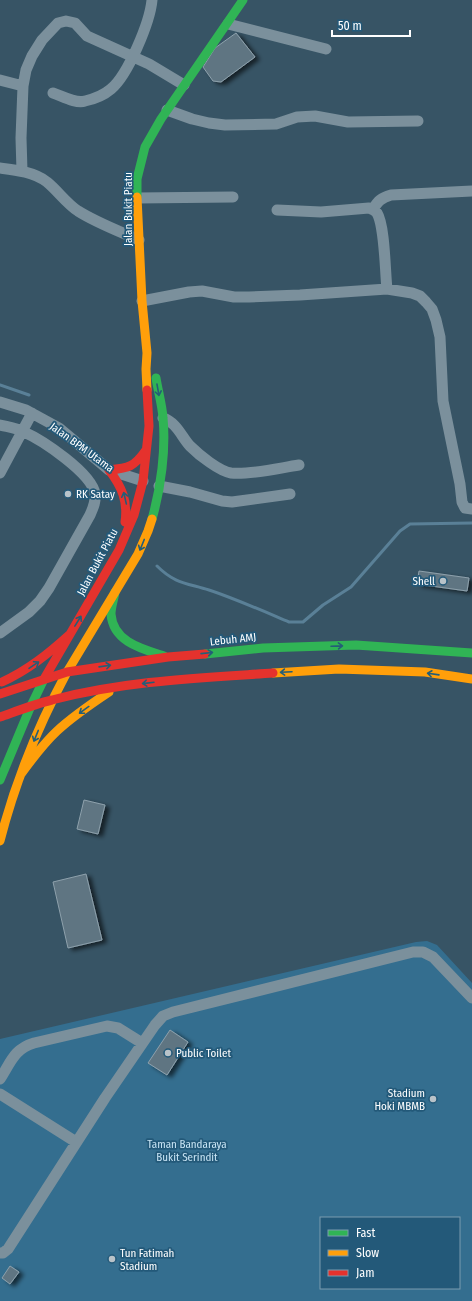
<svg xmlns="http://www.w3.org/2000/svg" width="472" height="1301" viewBox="0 0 472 1301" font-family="'Fira Sans Condensed',sans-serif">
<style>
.green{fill:#346e8f;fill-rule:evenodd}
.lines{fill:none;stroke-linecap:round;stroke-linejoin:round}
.stream{stroke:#5a8097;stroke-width:3}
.building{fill:#5f7582;stroke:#8ea1ac;filter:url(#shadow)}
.street{stroke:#7b909c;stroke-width:11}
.fast{stroke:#30b455;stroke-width:9}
.slow{stroke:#ff9f0a;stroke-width:9}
.jam{stroke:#e5322d;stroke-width:9}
.oneway{stroke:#245e77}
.poi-dot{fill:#b9c3c9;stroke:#235979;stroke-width:1.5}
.labels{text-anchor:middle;stroke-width:3.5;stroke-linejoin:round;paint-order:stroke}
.street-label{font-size:11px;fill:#fff;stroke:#235979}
.poi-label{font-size:11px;fill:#fff;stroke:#235979;text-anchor:start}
.park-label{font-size:11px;fill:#c8e4f4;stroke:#235979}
</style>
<defs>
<filter id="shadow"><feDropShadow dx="4.5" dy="2.5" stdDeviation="2" flood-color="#0009"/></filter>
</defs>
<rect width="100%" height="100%" fill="#375465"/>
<!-- green -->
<path class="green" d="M 427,941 L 437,945 L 472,983 L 472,1301 L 0,1301 L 0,1039 L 416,942 ZM 321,1218 L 459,1218 L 459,1288 L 321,1288 Z"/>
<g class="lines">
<!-- stream -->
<path class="stream" d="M 0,385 L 29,395
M 157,566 C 175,584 187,583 209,590 C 236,599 263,611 289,622 L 303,622 L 323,605 L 351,587 L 400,531 L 410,524 L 472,523"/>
</g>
<!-- building -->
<path class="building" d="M 236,33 L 255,57 L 221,82 L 213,81 L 203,67 L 215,48 Z
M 419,571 L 469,578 L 467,591 L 417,584 Z
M 84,800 L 105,805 L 98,834 L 77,829 Z
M 86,874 L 102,940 L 68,948 L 53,882 Z
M 170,1030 L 188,1042 L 167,1075 L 148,1063 Z
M 10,1266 L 19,1272 L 10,1284 L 2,1278 Z"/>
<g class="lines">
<!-- street -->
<path class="street" d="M 228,24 L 326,49
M 0,80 L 23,86
M 53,93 C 62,96 76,104 85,101 C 94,99 104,95 111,89 C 128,75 150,22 152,0
M 167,110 L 192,119 L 209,123 L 225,125 L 276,124 L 297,117 L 315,116 L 348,122 L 418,121
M 0,168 C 16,170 34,172 47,182 C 58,191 66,203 78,211 C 97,223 119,231 139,240
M 22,171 L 21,138 L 23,86 L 26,70 L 32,56 L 42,40 L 58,23 L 66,21 L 75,23 L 87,36 L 149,64 L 184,85
M 137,198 L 233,197
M 373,209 C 378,201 381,198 391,195 L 472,191
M 277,210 L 321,212 L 369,208 C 372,209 375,210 377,213 C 385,226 385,272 387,289
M 142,301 L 189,292 L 202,291 L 234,297 L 249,297 L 300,295 L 387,289 L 412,293 L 420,296 L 426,302 L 432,309 L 436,320 L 440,337 L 443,401 L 460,484 L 462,502 L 465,508 L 472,509
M 0,402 L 26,410 L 59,428 L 109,470 L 143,481
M 163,418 C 177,423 181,436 190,446 C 199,455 219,471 231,473 C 251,475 279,468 299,465
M 0,425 C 8,427 17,428 24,432 C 42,440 92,473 95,494 C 96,502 93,508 90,515 L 49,588 L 40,601 L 29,612 L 0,633
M 0,473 L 32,413
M 159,486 L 190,492 L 222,501 L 232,502 L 290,494
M 0,1079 C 11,1062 14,1049 34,1043 L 107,1026 L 118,1028 L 142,1043
M 0,1094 L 76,1142
M 0,1253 L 3,1253 L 8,1249 L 105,1098 L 155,1025 L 163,1016 L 173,1012 L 413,952 L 423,952 L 433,957 L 472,998"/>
<!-- fast -->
<path class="fast" d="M 137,197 L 137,179 L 145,147 L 161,119 L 243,0
M 152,519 C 161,488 166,449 163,418 C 162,404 158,391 156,378
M 115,592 C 114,599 111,607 111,614 C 113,642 142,649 164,656
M 205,654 L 263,648 L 356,645 L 472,653
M 0,780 L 30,708 L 44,679"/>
<!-- slow -->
<path class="slow" d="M 137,197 L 142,301 L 147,353 L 146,369 L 147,390
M 67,672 L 138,554 L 148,531 L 152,519
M 273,673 L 339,669 L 425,672 L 472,679
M 21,774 C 32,759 43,744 57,731 C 73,716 91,704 109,692
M 0,841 C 15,782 38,726 67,672"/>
<!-- jam -->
<path class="jam" d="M 109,470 C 122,487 128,501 125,522
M 109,470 C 129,468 134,467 146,450
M 44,679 L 119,550 L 134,515 L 143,481 L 149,426 L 147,390
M 2,682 C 28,670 48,654 69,635
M 0,694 L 67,672 L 168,657 L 205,654
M 0,717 C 17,711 35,704 52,700 C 124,681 199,678 273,673"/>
</g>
<!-- one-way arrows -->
<defs><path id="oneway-shaft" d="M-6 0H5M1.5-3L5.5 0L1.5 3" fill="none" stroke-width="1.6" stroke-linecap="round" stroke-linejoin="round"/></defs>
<g class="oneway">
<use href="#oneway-shaft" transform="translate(158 390) rotate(80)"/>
<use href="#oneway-shaft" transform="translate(125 498) rotate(-103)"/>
<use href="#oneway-shaft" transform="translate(142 545) rotate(112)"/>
<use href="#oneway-shaft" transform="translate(78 621) rotate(-58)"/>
<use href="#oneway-shaft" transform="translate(337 646) rotate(-2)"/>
<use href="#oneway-shaft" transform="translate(207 653) rotate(-6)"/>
<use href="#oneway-shaft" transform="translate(34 665) rotate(-34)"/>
<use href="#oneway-shaft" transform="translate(105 666) rotate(-8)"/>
<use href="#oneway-shaft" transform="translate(286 672) rotate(177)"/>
<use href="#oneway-shaft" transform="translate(433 674) rotate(-172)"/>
<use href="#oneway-shaft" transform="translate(148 683) rotate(173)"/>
<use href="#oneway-shaft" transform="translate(84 710) rotate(144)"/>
<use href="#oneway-shaft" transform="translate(36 736) rotate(112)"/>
</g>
<!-- markers -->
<g class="poi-dot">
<circle cx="68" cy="494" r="4"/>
<circle cx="443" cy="581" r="4"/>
<circle cx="168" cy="1053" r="4"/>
<circle cx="433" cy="1099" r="4"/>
<circle cx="112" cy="1259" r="4"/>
</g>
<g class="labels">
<!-- street labels -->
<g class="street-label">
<text transform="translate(128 209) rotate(-90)" y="4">Jalan Bukit Piatu</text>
<text transform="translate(82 447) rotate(36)" y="4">Jalan BPM Utama</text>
<text transform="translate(97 562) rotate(-62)" y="4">Jalan Bukit Piatu</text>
<text transform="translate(233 639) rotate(-6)" y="4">Lebuh AMJ</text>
</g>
<!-- poi labels -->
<g class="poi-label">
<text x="76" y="498">RK Satay</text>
<text x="435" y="585" text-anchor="end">Shell</text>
<text x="176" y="1057">Public Toilet</text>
<text x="425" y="1097" text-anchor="end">Stadium<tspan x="425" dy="13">Hoki MBMB</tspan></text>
<text x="120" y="1257">Tun Fatimah<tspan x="120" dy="13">Stadium</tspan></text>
</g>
<!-- park labels -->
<g class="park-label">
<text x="187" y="1148">Taman Bandaraya<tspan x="187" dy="13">Bukit Serindit</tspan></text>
</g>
</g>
<!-- legend -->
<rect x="320" y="1217" width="140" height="72" fill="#235979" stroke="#7b9baf"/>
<rect x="328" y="1230" width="20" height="6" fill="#30b455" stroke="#7b9baf"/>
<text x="356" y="1237" font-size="12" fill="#ffffff">Fast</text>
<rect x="328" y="1250" width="20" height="6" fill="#ff9f0a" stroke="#7b9baf"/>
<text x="356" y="1257" font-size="12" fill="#ffffff">Slow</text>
<rect x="328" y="1270" width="20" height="6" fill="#e5322d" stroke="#7b9baf"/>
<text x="356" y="1277" font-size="12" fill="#ffffff">Jam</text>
<!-- scale -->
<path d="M332 30v6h78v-6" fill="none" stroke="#ffffff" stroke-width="2"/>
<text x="338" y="30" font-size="12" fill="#ffffff" stroke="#235979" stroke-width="3" paint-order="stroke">50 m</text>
</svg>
